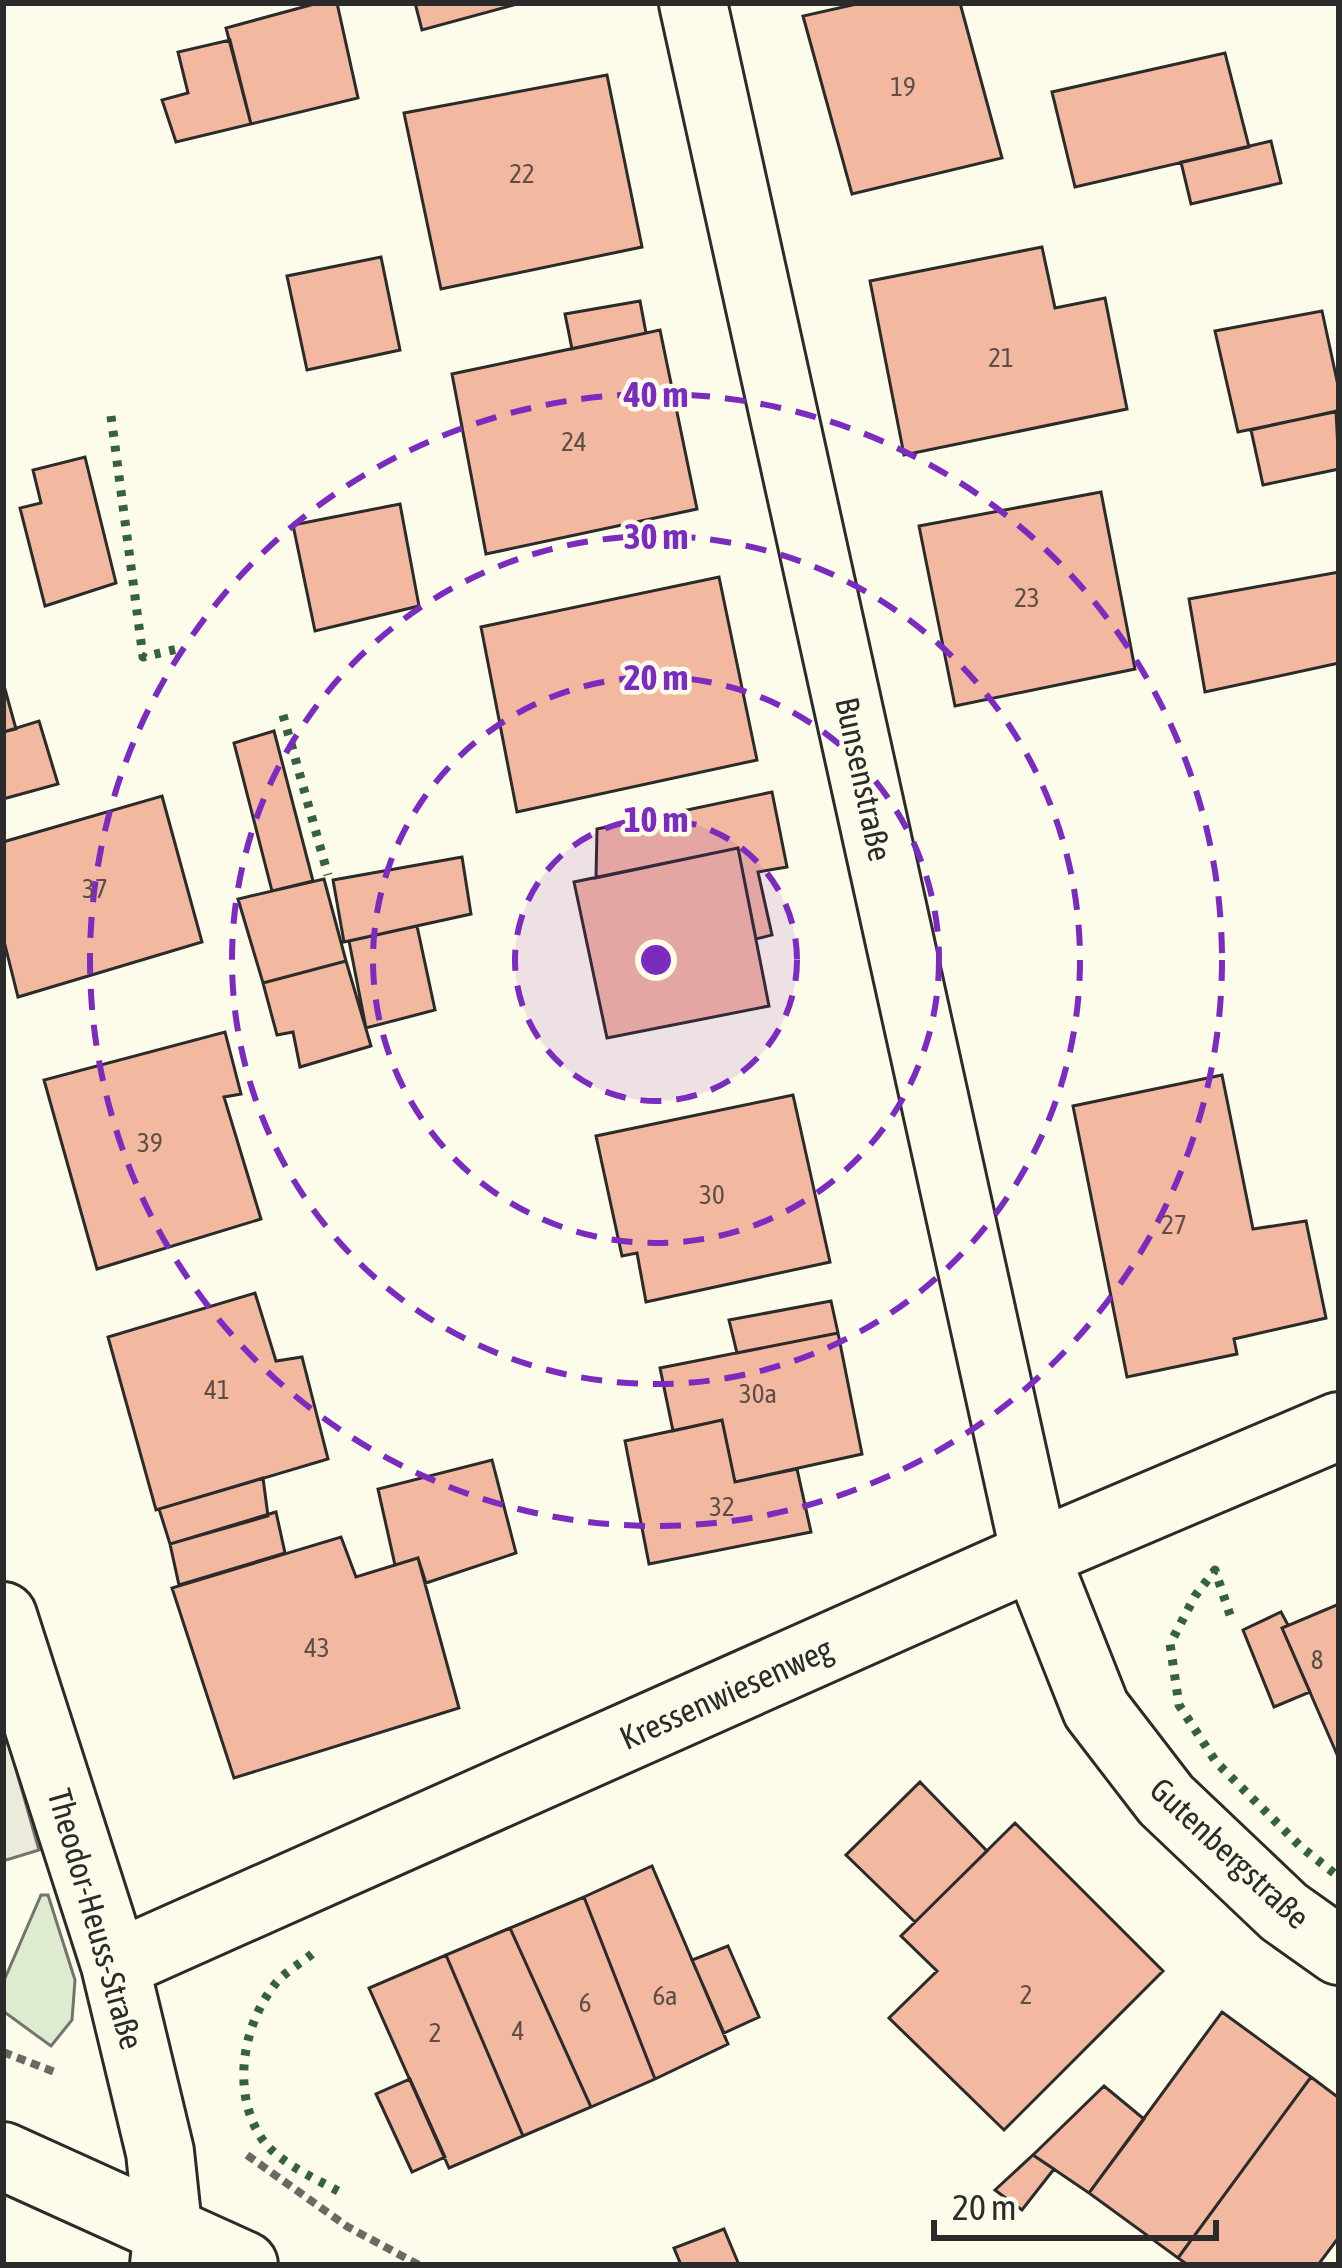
<svg xmlns="http://www.w3.org/2000/svg" width="1342" height="2268" viewBox="0 0 1342 2268" font-family="'Asap Condensed',sans-serif">
<style>
.green{fill:#deebd1;stroke:#74746e;stroke-width:3}
.parking{fill:#eceadb;stroke:#74746e;stroke-width:3}
.building{fill:#f2b8a0;stroke:#2b2b2b;stroke-width:3}
.lines{fill:none;stroke-linecap:round;stroke-linejoin:round}
.minor-casing{stroke:#2b2b2b;stroke-width:72}
.tertiary-casing{stroke:#2b2b2b;stroke-width:72}
.path{stroke:#6a6964;stroke-width:8;stroke-dasharray:9 6;stroke-linecap:butt}
.minor{stroke:#fdfbea;stroke-width:66}
.tertiary{stroke:#fdfbea;stroke-width:66}
.hedge{stroke:#34623c;stroke-width:9;stroke-dasharray:6 9;stroke-linecap:butt}
.ring{fill:none;stroke:#7b2cbf;stroke-width:6;stroke-dasharray:21 15}
.labels{text-anchor:middle;stroke-width:9;stroke-linejoin:round;paint-order:stroke}
.number-label{font-size:27px;fill:#5d4e48}
.street-label{font-size:33px;fill:#2b2b2b;stroke:#fdfbea}
.centre{fill:#7b2cbf;stroke:#fdfbea;stroke-width:6}
.ring-label{font-size:36px;text-anchor:middle;font-weight:bold;fill:#7b2cbf;stroke:#fdfbea;stroke-width:9;stroke-linejoin:round;paint-order:stroke}
</style>
<rect width="100%" height="100%" fill="#fdfbea"/>
<!-- green -->
<path class="green" d="M 41,1895 L 48,1895 L 75,1980 L 72,2020 L 51,2046 L 3,2011 L 3,1983 Z"/>
<!-- parking -->
<path class="parking" d="M 3,1724 L 39,1850 L 3,1861 Z"/>
<!-- building -->
<path class="building" d="M 318,3 L 337,3 L 358,98 L 251,124 L 226,28 Z
M 415,3 L 521,3 L 422,30 Z
M 861,3 L 960,3 L 1002,158 L 852,194 L 803,16 Z
M 230,40 L 251,124 L 176,142 L 162,100 L 188,93 L 178,52 Z
M 1225,53 L 1249,147 L 1075,187 L 1052,92 Z
M 607,75 L 642,247 L 441,289 L 404,113 Z
M 1271,141 L 1281,183 L 1191,204 L 1181,162 Z
M 1042,247 L 1055,308 L 1105,298 L 1127,409 L 904,455 L 870,281 Z
M 381,257 L 400,350 L 307,370 L 287,276 Z
M 640,301 L 646,333 L 572,349 L 565,314 Z
M 1322,311 L 1339,390 L 1339,411 L 1238,432 L 1215,331 Z
M 660,330 L 697,509 L 486,554 L 452,374 Z
M 1336,411 L 1339,469 L 1263,485 L 1251,430 Z
M 85,457 L 116,583 L 45,606 L 20,508 L 41,503 L 33,470 Z
M 1101,492 L 1135,669 L 955,706 L 919,526 Z
M 400,504 L 419,606 L 315,631 L 293,525 Z
M 1339,572 L 1339,663 L 1205,692 L 1189,599 Z
M 719,577 L 757,760 L 517,812 L 481,627 Z
M 3,682 L 16,729 L 3,732 Z
M 39,721 L 58,784 L 3,799 L 3,732 Z
M 274,731 L 313,881 L 272,891 L 234,743 Z
M 772,792 L 787,867 L 758,872 L 772,935 L 756,939 L 738,848 L 596,878 L 597,829 Z
M 162,796 L 202,942 L 18,997 L 3,937 L 3,842 Z
M 738,848 L 769,1006 L 607,1038 L 574,882 Z
M 462,857 L 471,914 L 344,942 L 333,880 Z
M 324,879 L 346,961 L 263,983 L 238,899 Z
M 417,926 L 435,1010 L 366,1028 L 349,941 Z
M 346,961 L 371,1046 L 300,1067 L 293,1032 L 277,1035 L 263,983 Z
M 225,1032 L 241,1094 L 224,1097 L 261,1219 L 97,1269 L 44,1080 Z
M 1222,1075 L 1253,1229 L 1306,1221 L 1326,1318 L 1234,1339 L 1237,1354 L 1127,1377 L 1073,1106 Z
M 793,1095 L 830,1262 L 646,1302 L 637,1253 L 622,1256 L 596,1136 Z
M 255,1293 L 276,1361 L 302,1357 L 328,1459 L 156,1510 L 108,1337 Z
M 831,1301 L 838,1333 L 737,1353 L 729,1320 Z
M 838,1333 L 862,1454 L 735,1482 L 722,1420 L 673,1431 L 660,1368 Z
M 722,1420 L 735,1482 L 797,1469 L 811,1532 L 649,1564 L 625,1441 Z
M 492,1460 L 516,1553 L 426,1583 L 418,1558 L 395,1565 L 378,1489 Z
M 263,1478 L 268,1516 L 170,1544 L 159,1509 Z
M 276,1512 L 285,1553 L 179,1585 L 170,1544 Z
M 341,1537 L 356,1577 L 418,1558 L 459,1708 L 234,1778 L 172,1588 Z
M 1339,1604 L 1339,1759 L 1282,1628 Z
M 1281,1612 L 1288,1625 L 1282,1628 L 1310,1692 L 1274,1707 L 1243,1630 Z
M 920,1782 L 987,1851 L 915,1922 L 846,1855 Z
M 1015,1823 L 1163,1971 L 1004,2130 L 889,2018 L 937,1971 L 901,1936 Z
M 652,1866 L 728,2044 L 655,2079 L 584,1897 Z
M 584,1897 L 655,2079 L 591,2107 L 510,1928 Z
M 510,1928 L 591,2107 L 523,2136 L 446,1955 Z
M 728,1946 L 759,2017 L 724,2033 L 692,1960 Z
M 446,1955 L 523,2136 L 449,2168 L 369,1988 Z
M 1222,2012 L 1311,2077 L 1178,2258 L 1089,2193 Z
M 1311,2077 L 1339,2098 L 1339,2237 L 1318,2265 L 1188,2265 L 1178,2258 Z
M 410,2079 L 445,2157 L 412,2172 L 376,2094 Z
M 1104,2086 L 1144,2119 L 1089,2193 L 1033,2155 Z
M 1033,2155 L 1054,2169 L 1022,2210 L 995,2190 Z
M 724,2229 L 739,2265 L 681,2265 L 674,2248 Z"/>
<g class="lines">
<!-- minor casing -->
<g class="minor-casing">
<path id="minor" d="M 693,3 L 1035,1555 L 1096,1709 L 1166,1800 L 1284,1912 L 1339,1951
M 3,1616 L 115,1965 L 160,2152 L 168,2227 L 164,2265
M 115,1965 L 1035,1555 L 1339,1426"/>
</g>
<!-- tertiary casing -->
<g class="tertiary-casing">
<path id="tertiary" d="M 3,2156 L 244,2265"/>
</g>
<!-- path -->
<path class="path" d="M 3,2052 L 57,2073
M 247,2155 L 348,2227 L 419,2265"/>
<!-- minor -->
<use href="#minor" class="minor"/>
<!-- tertiary -->
<use href="#tertiary" class="tertiary"/>
<!-- hedge -->
<path class="hedge" d="M 111,416 L 143,657 L 182,648
M 283,715 L 328,875
M 1230,1615 L 1215,1570 L 1195,1596 L 1170,1644 L 1179,1705 L 1216,1762 L 1301,1847 L 1339,1877
M 312,1954 C 301,1963 285,1972 276,1983 C 242,2025 231,2093 262,2139 C 278,2162 314,2178 338,2191"/>
</g>
<!-- distance rings -->
<circle cx="656" cy="960" r="141" fill="#7b2cbf" fill-opacity=".12"/>
<g class="ring">
<circle cx="656" cy="960" r="141"/>
<circle cx="656" cy="960" r="283"/>
<circle cx="656" cy="960" r="424"/>
<circle cx="656" cy="960" r="566"/>
</g>
<g class="labels">
<!-- number labels -->
<g class="number-label">
<text x="903" y="96">19</text>
<text x="522" y="183">22</text>
<text x="1001" y="367">21</text>
<text x="574" y="451">24</text>
<text x="1027" y="607">23</text>
<text x="95" y="898">37</text>
<text x="150" y="1152">39</text>
<text x="712" y="1204">30</text>
<text x="1174" y="1234">27</text>
<text x="217" y="1399">41</text>
<text x="758" y="1403">30a</text>
<text x="722" y="1516">32</text>
<text x="317" y="1657">43</text>
<text x="1317" y="1669">8</text>
<text x="1026" y="2004">2</text>
<text x="665" y="2005">6a</text>
<text x="585" y="2012">6</text>
<text x="518" y="2040">4</text>
<text x="435" y="2042">2</text>
</g>
<!-- street labels -->
<g class="street-label">
<text transform="translate(864 779) rotate(78)" y="12">Bunsenstraße</text>
<text transform="translate(726 1693) rotate(-24)" y="12">Kressenwiesenweg</text>
<text transform="translate(1230 1853) rotate(43)" y="12">Gutenbergstraße</text>
<text transform="translate(96 1919) rotate(74)" y="12">Theodor-Heuss-Straße</text>
</g>
</g>
<circle cx="656" cy="960" r="18" class="centre"/>
<g class="ring-label">
<text x="656" y="407">40 m</text>
<text x="656" y="549">30 m</text>
<text x="656" y="690">20 m</text>
<text x="656" y="832">10 m</text>
</g>
<!-- border -->
<rect width="1342" height="2268" fill="none" stroke="#2b2b2b" stroke-width="12"/>
<!-- scale -->
<path d="M934 2220v18h282v-18" fill="none" stroke="#2b2b2b" stroke-width="6"/>
<text x="952" y="2220" font-size="36" fill="#2b2b2b" stroke="#fdfbea" stroke-width="9" paint-order="stroke">20 m</text>
</svg>
